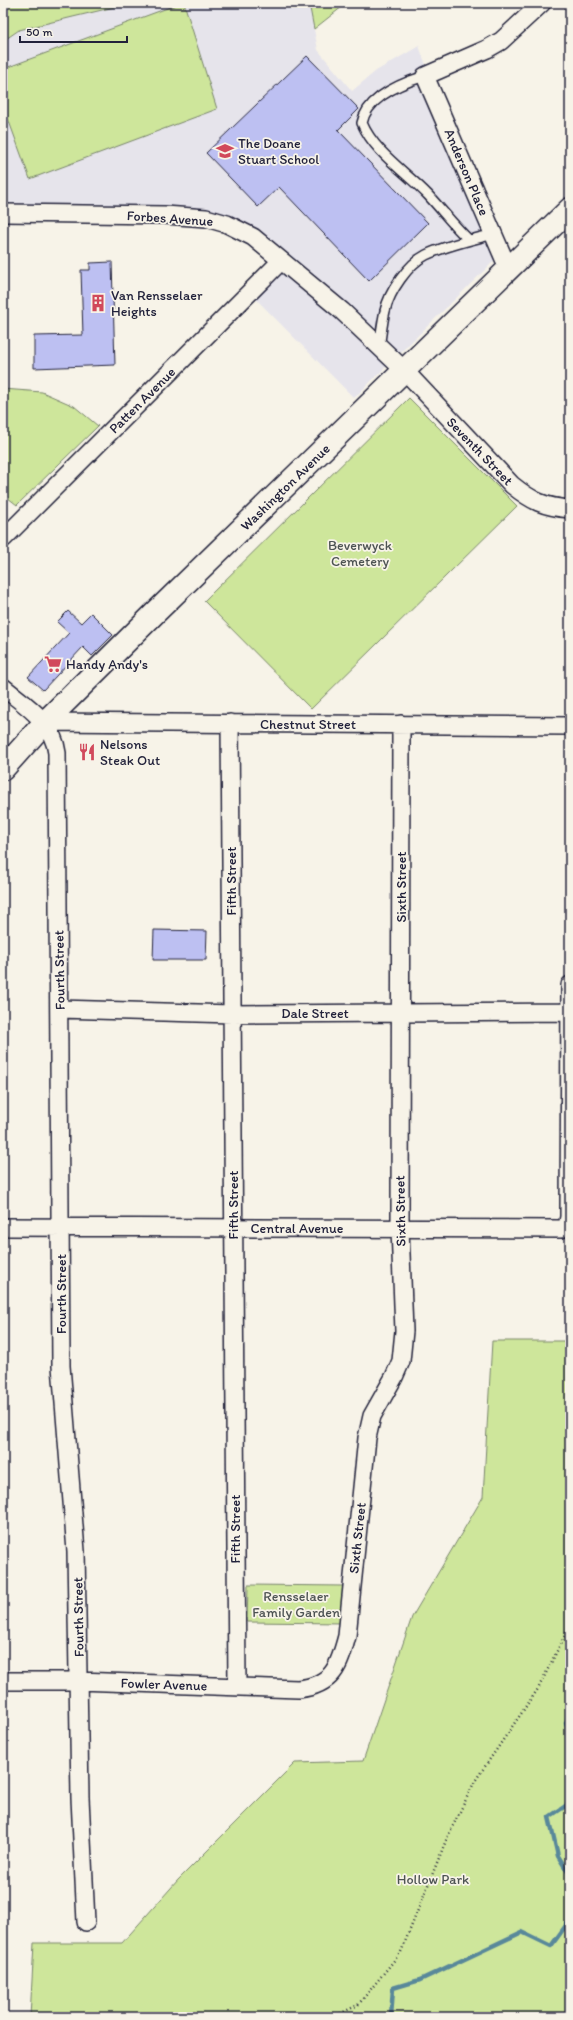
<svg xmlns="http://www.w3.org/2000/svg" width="573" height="2020" viewBox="0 0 573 2020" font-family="Itim,sans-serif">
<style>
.built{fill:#e6e4eb}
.green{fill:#cee69b;stroke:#78846b}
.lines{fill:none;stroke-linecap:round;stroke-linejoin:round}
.stream{stroke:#59889a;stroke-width:4.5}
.building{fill:#bdc0f2;stroke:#22223b}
.lane-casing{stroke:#22223b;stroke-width:12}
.street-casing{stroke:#22223b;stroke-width:20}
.secondary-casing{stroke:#22223b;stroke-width:25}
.path{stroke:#22223b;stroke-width:2.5;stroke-dasharray:1 3;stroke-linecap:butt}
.lane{stroke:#f7f3e8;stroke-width:9}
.street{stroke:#f7f3e8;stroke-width:17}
.secondary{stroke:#f7f3e8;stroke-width:22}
.labels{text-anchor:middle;stroke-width:3.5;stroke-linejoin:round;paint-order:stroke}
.poi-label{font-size:14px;fill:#22223b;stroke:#f7f3e8;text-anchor:start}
.street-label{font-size:14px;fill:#22223b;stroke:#f7f3e8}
.park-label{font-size:14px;fill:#4d5353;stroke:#f7f3e8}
</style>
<rect width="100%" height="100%" fill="#f7f3e8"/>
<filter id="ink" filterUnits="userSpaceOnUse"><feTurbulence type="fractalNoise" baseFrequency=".025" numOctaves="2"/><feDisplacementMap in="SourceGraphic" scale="8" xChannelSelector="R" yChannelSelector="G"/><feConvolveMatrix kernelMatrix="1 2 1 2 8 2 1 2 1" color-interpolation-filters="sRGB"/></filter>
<g filter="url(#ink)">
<!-- built -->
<path class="built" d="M 131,3 L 309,3 L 318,50 L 352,91 L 376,71 L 419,46 L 426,65 L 423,95 L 495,260 L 354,398 L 256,299 L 292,259 L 259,232 L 3,206 L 3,41 L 19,30 Z"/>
<!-- green -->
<path class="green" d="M 3,3 L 131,3 L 19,30 L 3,41 Z
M 181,3 L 184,3 L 217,109 L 30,179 L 3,105 L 3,69 Z
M 309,3 L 347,3 L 314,29 Z
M 3,389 L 42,392 L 74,406 L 98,426 L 17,505 L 3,494 Z
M 409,398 L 517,506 L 311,709 L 204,601 Z
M 492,1341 L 570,1341 L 570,2017 L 30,2017 L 34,1943 L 122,1943 L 178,1880 L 295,1763 L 363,1761 L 412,1617 L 483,1497 Z
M 248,1585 L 344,1586 L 343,1623 L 247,1622 Z"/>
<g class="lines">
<!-- stream -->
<path class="stream" d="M 570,1713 L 566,1723 L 570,1736
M 570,1803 L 549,1817 L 558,1856 L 570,1875
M 391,2017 L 393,1988 L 420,1980 L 522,1932 L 551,1946 L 570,1920"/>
</g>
<!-- building -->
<path class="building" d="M 307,56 L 359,109 L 338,130 L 428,223 L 369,281 L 279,187 L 258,207 L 206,153 Z
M 112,262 L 115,365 L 34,368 L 34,336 L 83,335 L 81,270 L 90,270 L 90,263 Z
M 68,611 L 81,623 L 91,613 L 113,635 L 92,656 L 83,647 L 43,690 L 28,677 L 69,633 L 57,622 Z
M 154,930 L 207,931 L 206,960 L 153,960 Z"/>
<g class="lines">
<!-- lane casing -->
<g class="lane-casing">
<path id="lane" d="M 425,76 C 402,83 367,97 362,123 C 374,152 406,172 428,195 C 442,210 454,226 469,240
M 379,348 C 381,336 382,323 385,311 C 389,292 408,264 426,255 C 447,245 471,240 494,234"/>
</g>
<!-- street casing -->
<g class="street-casing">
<path id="street" d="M 3,213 L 165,215 L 206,218 L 227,224 L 253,237 L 342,311 L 404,370 L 512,485 C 532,501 544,507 570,509
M 508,268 L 425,76 L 487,49 L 501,41 L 542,3
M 3,539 L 281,261
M 3,687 C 26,706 53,721 57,753 L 61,1366 L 76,1551 L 80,1798 L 86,1922
M 45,722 L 570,726
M 230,723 L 237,1686
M 60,1009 L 232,1014 L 570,1012
M 3,1227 L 561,1229 L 567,1227 L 569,1217 L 570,985
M 3,1681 L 79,1681 L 298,1689 C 333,1685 339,1667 347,1636 L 367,1438 L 372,1416 L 394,1377 L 401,1361 L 404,1331 L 400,1228 L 401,724"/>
</g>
<!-- secondary casing -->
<g class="secondary-casing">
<path id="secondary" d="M 3,769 L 45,722 L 156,612 L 570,209"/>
</g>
<!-- path -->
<path class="path" d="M 333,2017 L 358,2005 L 401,1952 L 447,1838 L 475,1781 L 538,1689 L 570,1625"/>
<!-- lane -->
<use href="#lane" class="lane"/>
<!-- street -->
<use href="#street" class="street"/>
<!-- secondary -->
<use href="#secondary" class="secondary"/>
</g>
</g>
<!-- icons -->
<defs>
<g id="school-bare" transform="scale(1.38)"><path d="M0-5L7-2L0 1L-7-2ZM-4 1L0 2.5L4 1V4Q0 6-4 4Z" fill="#d1495b" stroke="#f7f3e8" stroke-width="2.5" paint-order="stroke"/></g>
<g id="building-bare" transform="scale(1.38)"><path d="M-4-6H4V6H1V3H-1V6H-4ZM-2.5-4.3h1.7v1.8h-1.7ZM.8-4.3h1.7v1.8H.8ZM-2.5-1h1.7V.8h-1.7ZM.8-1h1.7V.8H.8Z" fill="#d1495b" stroke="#f7f3e8" stroke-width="2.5" paint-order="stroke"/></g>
<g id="supermarket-bare" transform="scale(1.38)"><path d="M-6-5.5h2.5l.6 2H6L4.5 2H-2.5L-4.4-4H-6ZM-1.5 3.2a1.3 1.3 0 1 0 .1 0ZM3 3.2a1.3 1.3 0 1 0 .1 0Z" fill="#d1495b" stroke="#f7f3e8" stroke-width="2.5" paint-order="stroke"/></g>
<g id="restaurant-bare" transform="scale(1.38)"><path d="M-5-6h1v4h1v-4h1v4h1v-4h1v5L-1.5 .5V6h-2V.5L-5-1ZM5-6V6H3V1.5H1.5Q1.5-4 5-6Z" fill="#d1495b" stroke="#f7f3e8" stroke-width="2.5" paint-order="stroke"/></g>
</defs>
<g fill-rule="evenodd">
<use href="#school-bare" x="225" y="151"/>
<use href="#building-bare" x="98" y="303"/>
<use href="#supermarket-bare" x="53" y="664"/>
<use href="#restaurant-bare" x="87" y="752"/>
</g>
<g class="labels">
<!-- poi labels -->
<g class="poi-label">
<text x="238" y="148">The Doane<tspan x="238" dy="16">Stuart School</tspan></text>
<text x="111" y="300">Van Rensselaer<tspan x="111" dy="16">Heights</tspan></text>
<text x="66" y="669">Handy Andy's</text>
<text x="100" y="749">Nelsons<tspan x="100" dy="16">Steak Out</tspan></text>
</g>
<!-- street labels -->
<g class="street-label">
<text transform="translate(467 172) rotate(67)" y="5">Anderson Place</text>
<text transform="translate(170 218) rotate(4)" y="5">Forbes Avenue</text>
<text transform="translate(142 400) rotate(-45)" y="5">Patten Avenue</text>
<text transform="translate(480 451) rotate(46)" y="5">Seventh Street</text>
<text transform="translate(285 487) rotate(-44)" y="5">Washington Avenue</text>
<text x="308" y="729">Chestnut Street</text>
<text transform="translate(231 881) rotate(-90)" y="5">Fifth Street</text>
<text transform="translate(401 887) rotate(-90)" y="5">Sixth Street</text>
<text transform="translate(59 970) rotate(-91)" y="5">Fourth Street</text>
<text x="315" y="1018">Dale Street</text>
<text transform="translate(233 1205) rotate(-90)" y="5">Fifth Street</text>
<text transform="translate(400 1211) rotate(-91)" y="5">Sixth Street</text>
<text x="297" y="1233">Central Avenue</text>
<text transform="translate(61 1294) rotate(-90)" y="5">Fourth Street</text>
<text transform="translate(235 1529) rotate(-90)" y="5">Fifth Street</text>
<text transform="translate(357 1538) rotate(-84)" y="5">Sixth Street</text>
<text transform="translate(78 1617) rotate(-91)" y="5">Fourth Street</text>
<text transform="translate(164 1684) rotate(2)" y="5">Fowler Avenue</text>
</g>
<!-- park labels -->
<g class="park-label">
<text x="360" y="550">Beverwyck<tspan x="360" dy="16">Cemetery</tspan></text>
<text x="296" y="1601">Rensselaer<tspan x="296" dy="16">Family Garden</tspan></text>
<text x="433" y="1884">Hollow Park</text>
</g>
</g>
<!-- margin -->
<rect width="573" height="2020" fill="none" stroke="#f7f3e8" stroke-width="16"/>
<rect x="8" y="8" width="557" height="2004" fill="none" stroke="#22223b" stroke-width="1.5" filter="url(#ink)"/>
<!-- scale -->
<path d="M20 36v6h107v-6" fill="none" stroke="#22223b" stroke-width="2"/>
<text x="26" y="36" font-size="12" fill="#22223b" stroke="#f7f3e8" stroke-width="3" paint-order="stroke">50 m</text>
</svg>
